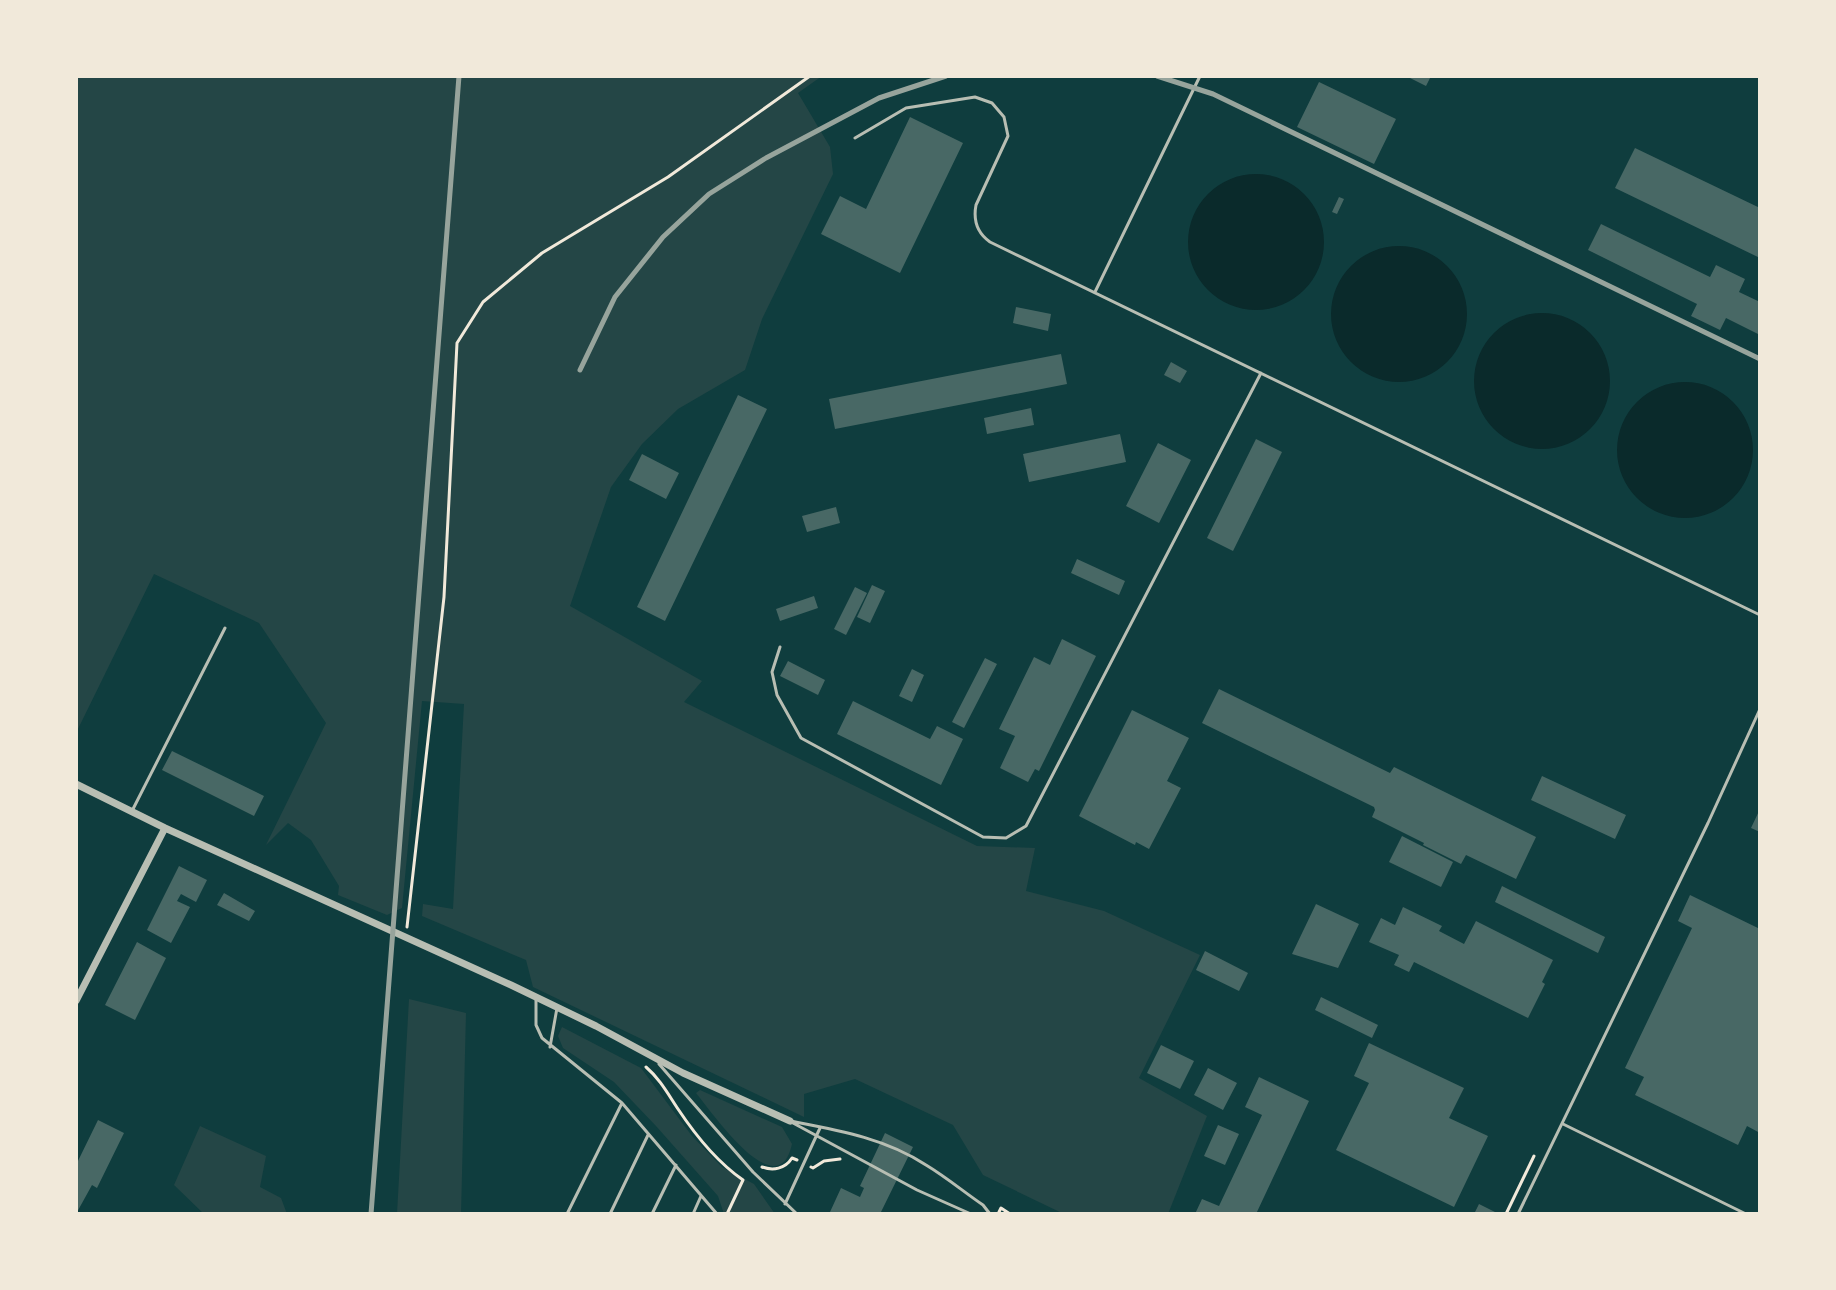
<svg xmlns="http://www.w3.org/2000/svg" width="1836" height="1290" viewBox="0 0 1836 1290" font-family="Commissioner,sans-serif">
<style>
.green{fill:#244646}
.water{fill:#0a2a2b}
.building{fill:#486865}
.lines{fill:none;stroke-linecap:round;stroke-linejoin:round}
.path{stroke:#f1e9da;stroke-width:3}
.service{stroke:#b8beb3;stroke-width:3}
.minor{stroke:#b8beb3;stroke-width:7}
.rail{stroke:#97a49c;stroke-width:5}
</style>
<rect width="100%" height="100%" fill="#0f3d3e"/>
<!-- green -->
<path class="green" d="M 76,76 L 822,76 L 798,93 L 830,147 L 833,174 L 762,319 L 745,370 L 678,409 L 642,444 L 611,487 L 570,606 L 702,681 L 684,702 L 977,846 L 1035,848 L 1026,891 L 1104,911 L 1200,955 L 1139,1078 L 1207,1116 L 1168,1214 L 1064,1214 L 983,1175 L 953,1125 L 855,1079 L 804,1094 L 804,1117 L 533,987 L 526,960 L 422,916 L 423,904 L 453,909 L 464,704 L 422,701 L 402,908 L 387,915 L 338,895 L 339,886 L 311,840 L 288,823 L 266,845 L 326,723 L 259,623 L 154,574 L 76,733 Z
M 409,999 L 466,1013 L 461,1214 L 397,1214 Z
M 562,1027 L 641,1068 L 692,1136 L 722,1167 L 754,1184 L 775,1214 L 724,1214 L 718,1196 L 656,1126 L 614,1082 L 563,1048 L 558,1036 Z
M 700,1090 L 782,1127 L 792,1144 C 778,1209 711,1111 696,1093 Z
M 200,1126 L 266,1156 L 260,1187 L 281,1198 L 287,1214 L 204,1214 L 174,1185 Z"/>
<!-- water -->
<path class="water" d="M1188 242a68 68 0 1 1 136 0a68 68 0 1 1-136 0Z
M1331 314a68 68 0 1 1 136 0a68 68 0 1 1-136 0Z
M1474 381a68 68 0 1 1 136 0a68 68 0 1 1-136 0Z
M1617 450a68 68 0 1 1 136 0a68 68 0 1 1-136 0Z"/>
<!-- building -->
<path class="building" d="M 1406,76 L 1431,76 L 1426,86 Z
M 1319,82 L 1396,119 L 1374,164 L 1297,127 Z
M 910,117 L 963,143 L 900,273 L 821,234 L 840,196 L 866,209 Z
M 1635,148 L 1760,208 L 1760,258 L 1615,188 Z
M 1339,197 L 1344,199 L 1337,214 L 1332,212 Z
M 1601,224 L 1710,277 L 1716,265 L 1745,279 L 1739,292 L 1760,302 L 1760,335 L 1726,318 L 1720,330 L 1691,316 L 1697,304 L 1588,250 Z
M 1016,307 L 1051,314 L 1048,331 L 1013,323 Z
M 1061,354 L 1067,384 L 835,429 L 829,399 Z
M 1171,362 L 1187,371 L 1180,383 L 1164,375 Z
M 738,395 L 767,409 L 665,621 L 637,607 Z
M 1031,408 L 1034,425 L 987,434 L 984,418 Z
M 1120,434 L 1126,462 L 1029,482 L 1023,454 Z
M 1256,439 L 1282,452 L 1233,551 L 1207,538 Z
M 1158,443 L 1191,460 L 1159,523 L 1126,506 Z
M 642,454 L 679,473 L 666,499 L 629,480 Z
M 836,507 L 840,523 L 807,532 L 802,516 Z
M 1077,559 L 1125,581 L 1119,595 L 1071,573 Z
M 872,585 L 885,591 L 870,623 L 857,617 Z
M 855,587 L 867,593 L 846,635 L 834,629 Z
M 814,596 L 818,608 L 780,621 L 776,609 Z
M 1062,639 L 1096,656 L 1039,771 L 1035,769 L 1028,782 L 1000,768 L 1015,736 L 999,729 L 1034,657 L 1050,665 Z
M 985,658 L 997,664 L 964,728 L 952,722 Z
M 788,661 L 825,680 L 818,695 L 780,676 Z
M 912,669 L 924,675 L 912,702 L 899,696 Z
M 1219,689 L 1390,773 L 1394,767 L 1536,837 L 1516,879 L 1466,855 L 1461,864 L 1423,845 L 1424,843 L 1372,817 L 1375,810 L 1374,807 L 1202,723 Z
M 853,701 L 930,739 L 937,726 L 963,739 L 941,785 L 837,734 Z
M 1132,710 L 1189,738 L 1167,781 L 1181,788 L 1149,849 L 1136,842 L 1135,845 L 1079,816 Z
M 172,751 L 264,796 L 254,816 L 162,770 Z
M 1542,776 L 1626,815 L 1615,839 L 1531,800 Z
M 1760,809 L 1760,832 L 1751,828 Z
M 1402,836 L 1453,862 L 1441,887 L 1389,862 Z
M 179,866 L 207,880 L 196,902 L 181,894 L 177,901 L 190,907 L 171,943 L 147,930 Z
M 1502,886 L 1605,937 L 1598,953 L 1495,902 Z
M 224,893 L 255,911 L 249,921 L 217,905 Z
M 1690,895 L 1760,929 L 1760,1133 L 1747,1126 L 1738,1145 L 1635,1095 L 1644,1077 L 1625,1068 L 1692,928 L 1678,921 Z
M 1316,904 L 1359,924 L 1338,968 L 1292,954 Z
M 1403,907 L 1442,926 L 1439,931 L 1464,944 L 1476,921 L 1553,960 L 1542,982 L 1545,984 L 1528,1018 L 1414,962 L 1409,972 L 1394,965 L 1399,955 L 1369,942 L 1381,918 L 1395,925 Z
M 137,942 L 166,958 L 135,1020 L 105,1005 Z
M 1205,951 L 1248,973 L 1239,991 L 1196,970 Z
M 1321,997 L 1378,1025 L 1372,1038 L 1315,1010 Z
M 1369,1043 L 1464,1088 L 1449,1118 L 1488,1136 L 1454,1207 L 1336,1150 L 1369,1083 L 1354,1076 Z
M 1161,1045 L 1194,1061 L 1180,1089 L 1147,1073 Z
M 1208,1068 L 1237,1083 L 1223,1110 L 1194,1095 Z
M 1259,1077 L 1309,1101 L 1256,1214 L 1195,1214 L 1202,1199 L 1219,1206 L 1262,1115 L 1245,1107 Z
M 98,1120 L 124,1133 L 97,1188 L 92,1185 L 76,1214 L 76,1165 Z
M 1218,1125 L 1239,1134 L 1225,1165 L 1204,1156 Z
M 885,1133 L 913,1147 L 880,1214 L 830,1212 L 841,1188 L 860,1197 L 864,1188 L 860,1186 Z
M 1479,1204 L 1499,1214 L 1474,1214 Z"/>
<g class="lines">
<!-- path -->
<path class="path" d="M 407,927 L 444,597 L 457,343 L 483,302 L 542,253 L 668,177 L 810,76
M 646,1067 C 660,1079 668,1094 678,1109 C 696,1136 717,1162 743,1180 L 727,1214
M 762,1167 C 773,1171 785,1169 792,1158 L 797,1160
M 811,1167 L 813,1168 L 824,1161 L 840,1159
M 999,1212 L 1001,1208 L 1010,1214
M 1506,1214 L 1534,1156"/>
<!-- service -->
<path class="service" d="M 855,138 L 906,108 L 975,97 L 992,103 L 1004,117 L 1008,136 L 976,205 C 973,221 977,233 990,242 L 1760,615
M 1095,292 L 1200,76
M 780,647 L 772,672 L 777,695 L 801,738 L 983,837 L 1006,838 L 1026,826 L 1261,373
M 132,811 L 225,628
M 536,998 L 536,1025 L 542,1038 L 622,1103 L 717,1214
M 550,1047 L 557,1008
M 659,1064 L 753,1172 L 797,1214
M 790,1121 C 837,1130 885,1138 926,1165 C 946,1177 964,1192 983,1205 L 990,1214
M 793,1123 L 917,1190 L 971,1214
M 1563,1124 L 1746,1214
M 785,1204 L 820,1128
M 567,1214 L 622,1103
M 610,1214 L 648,1135
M 652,1214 L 676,1165
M 693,1214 L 701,1196
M 1518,1214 L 1708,823 L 1760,709"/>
<!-- minor -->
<path class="minor" d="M 76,784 L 165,828 L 511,985 L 596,1026 L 683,1073 L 790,1121
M 76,1001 L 165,828"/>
<!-- rail -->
<path class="rail" d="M 1157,76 L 1213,94 L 1760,359
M 580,370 L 615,297 L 663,237 L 709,194 L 766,158 L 879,98 L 946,76
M 371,1214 L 459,76"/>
</g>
<!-- border -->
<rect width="1836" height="1290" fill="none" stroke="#f1e9da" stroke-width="156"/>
</svg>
